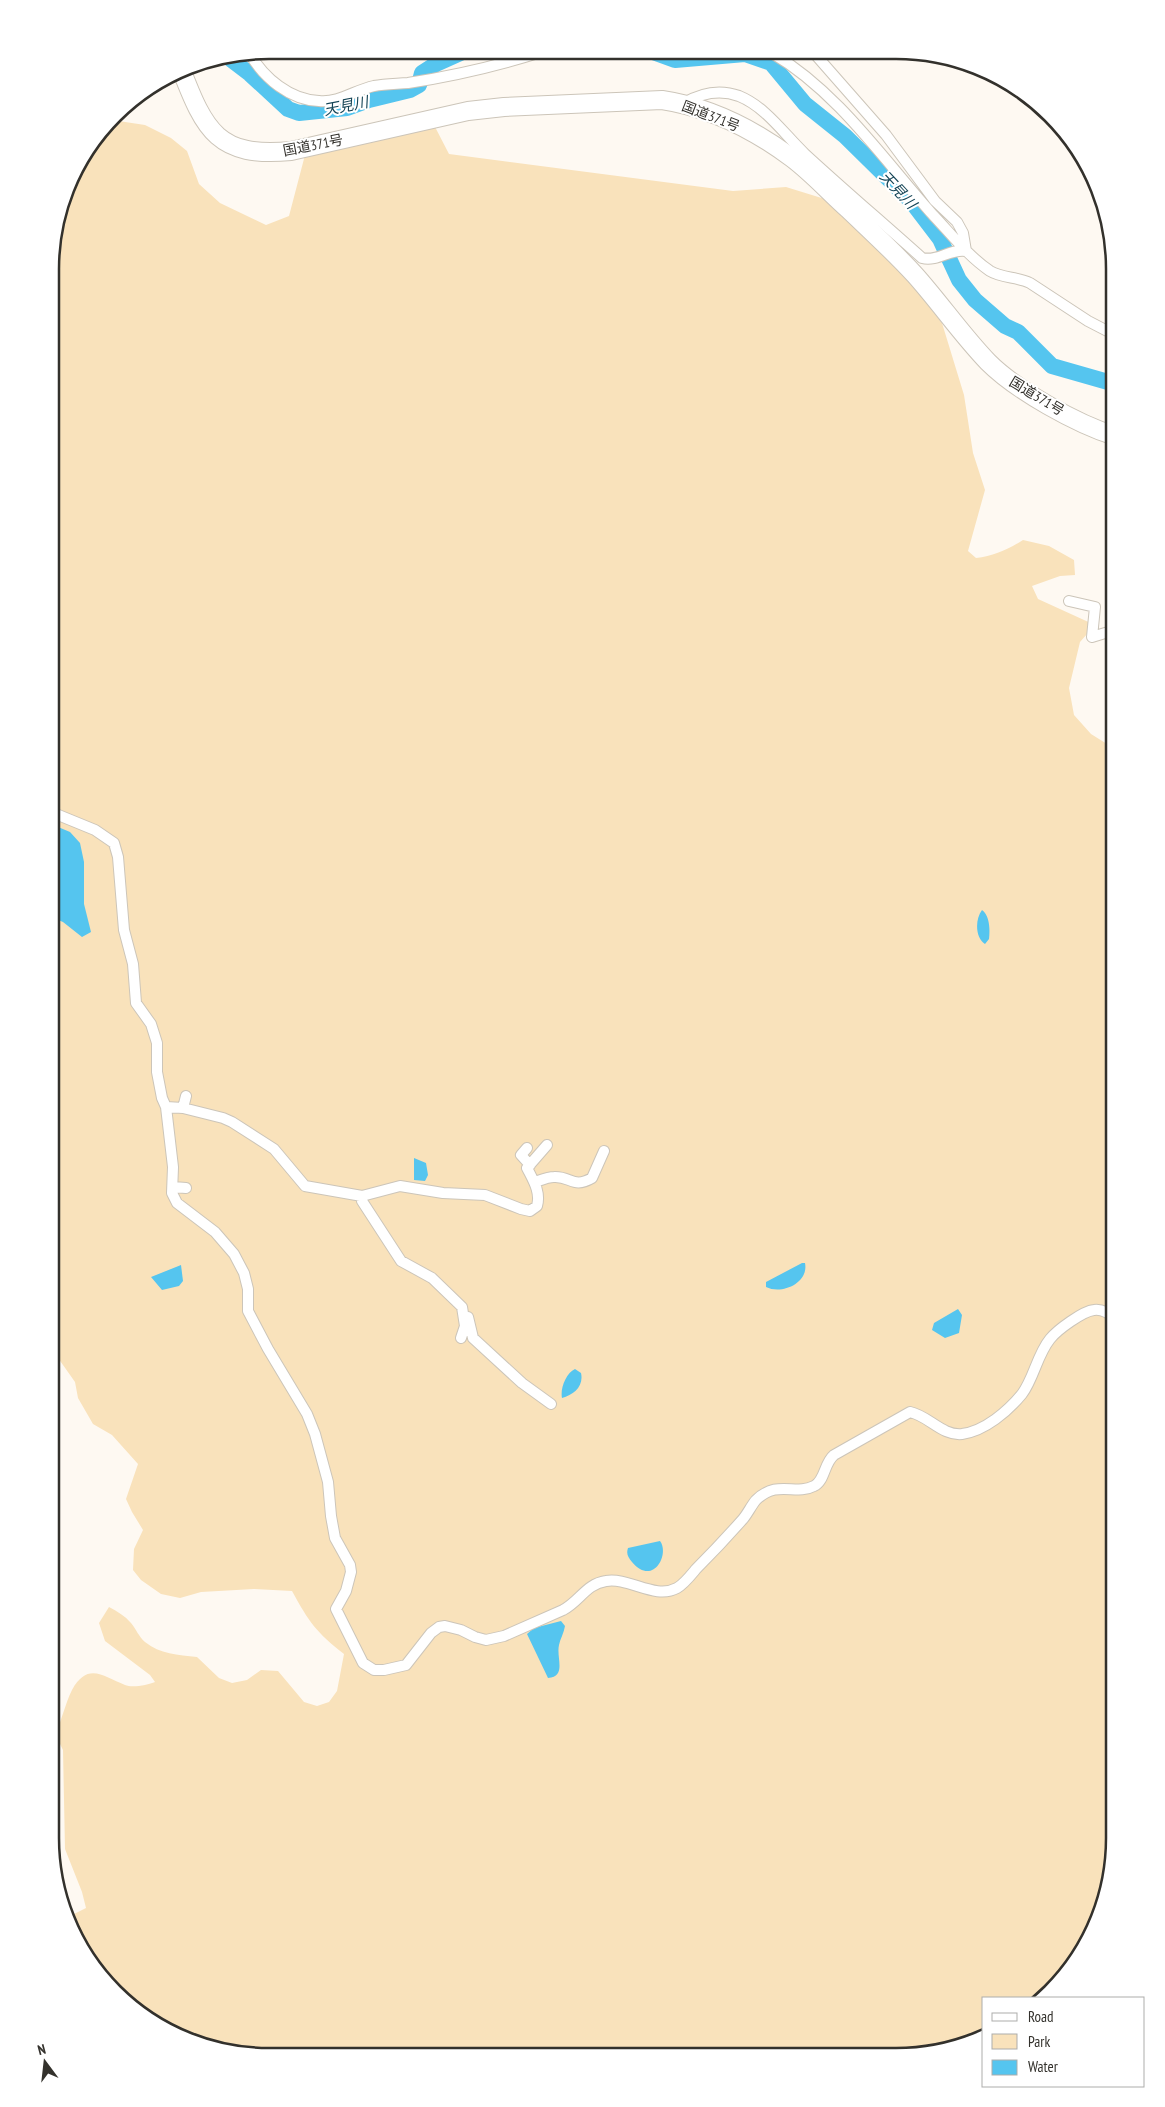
<svg xmlns="http://www.w3.org/2000/svg" width="1165" height="2107" viewBox="0 0 1165 2107" font-family="'PT Sans Narrow','Noto Sans JP',sans-serif">
<style>
.green{fill:#f9e2bb}
.water{fill:#55c5ef}
.lines{fill:none;stroke-linecap:round;stroke-linejoin:round}
.river{stroke:#55c5ef;stroke-width:16}
.street-casing{stroke:#ccc5b9;stroke-width:12}
.highway-casing{stroke:#ccc5b9;stroke-width:20}
.street{stroke:#fff;stroke-width:10}
.highway{stroke:#fff;stroke-width:18}
.labels{text-anchor:middle;stroke-width:4;stroke-linejoin:round;paint-order:stroke}
.street-label{font-size:14px;fill:#33312c;stroke:#fff}
.water-label{font-size:15px;font-style:italic;fill:#144456;stroke:#fff}
.rim{fill:none;stroke:#33312c;stroke-width:2.5}
</style>
<rect width="100%" height="100%" fill="#fef9f2"/>
<!-- green -->
<path class="green" d="M 112,120 L 145,125 L 171,138 L 187,151 L 199,184 L 220,203 L 266,225 L 289,216 L 305,155 L 433,123 L 449,154 L 733,191 L 786,187 L 828,200 L 907,277 L 942,323 L 964,395 L 973,453 L 985,490 L 968,551 L 976,558 C 994,556 1007,550 1023,540 L 1049,546 L 1074,560 L 1075,575 L 1060,576 L 1032,586 L 1038,599 L 1095,625 L 1080,642 L 1069,688 L 1074,715 L 1091,734 L 1115,749 L 1115,1853 L 1103,1909 L 1070,1971 L 1043,1998 L 984,1998 L 984,2036 L 967,2045 L 897,2057 L 239,2055 L 184,2040 L 125,2003 L 87,1960 L 64,1915 L 70,1916 L 86,1908 L 82,1892 L 65,1849 L 63,1750 L 55,1734 C 62,1720 65,1704 72,1690 C 88,1661 104,1677 125,1685 C 132,1688 148,1685 155,1682 L 150,1675 L 105,1641 L 99,1623 L 109,1607 C 117,1611 125,1616 131,1623 C 136,1629 139,1637 145,1642 C 160,1654 178,1655 197,1657 L 219,1678 L 232,1683 L 247,1680 L 261,1670 L 278,1671 L 304,1702 L 317,1706 L 329,1702 L 337,1691 L 344,1654 C 316,1632 309,1622 292,1591 L 254,1589 L 201,1592 L 180,1598 L 161,1594 L 141,1580 L 133,1570 L 134,1549 L 143,1530 L 132,1512 L 126,1499 L 138,1464 L 112,1435 L 93,1424 L 78,1398 L 75,1382 L 51,1348 L 52,240 L 73,171 Z"/>
<!-- water -->
<path class="water" d="M 51,824 L 70,832 L 80,843 L 84,862 L 84,904 L 91,932 L 82,937 L 63,922 L 51,917 Z
M 982,910 C 990,916 990,930 989,939 L 985,944 C 975,938 975,919 982,910 Z
M 414,1158 L 426,1163 L 428,1175 L 425,1181 L 414,1180 Z
M 802,1263 L 805,1263 C 809,1283 782,1295 766,1287 L 766,1282 Z
M 181,1265 L 183,1281 L 179,1286 L 162,1290 L 151,1277 Z
M 958,1309 L 962,1315 L 959,1333 L 945,1338 L 932,1330 L 934,1323 Z
M 575,1369 L 581,1373 C 584,1386 574,1395 562,1398 C 560,1389 566,1373 575,1369 Z
M 660,1541 C 670,1554 653,1587 632,1562 C 628,1557 626,1554 628,1548 Z
M 561,1621 L 565,1626 C 564,1633 560,1639 559,1645 C 556,1658 567,1676 548,1678 L 527,1634 L 534,1628 Z"/>
<g class="lines">
<!-- river -->
<path class="river" d="M 653,52 L 675,60 L 745,54 L 771,63 L 805,104 L 845,136 L 911,201 L 940,239 L 959,280 L 975,300 L 1005,326 L 1018,332 L 1052,366 L 1115,384
M 229,58 L 250,74 L 288,109 L 299,113 L 347,108 L 369,100 L 410,90 L 419,85 L 422,73 L 436,64 L 465,51"/>
<!-- street casing -->
<g class="street-casing">
<path id="street" d="M 772,53 C 838,92 883,159 933,215 C 951,234 968,256 990,271 C 1001,278 1018,277 1030,283 L 1088,321 L 1115,335
M 814,53 L 886,135 L 935,201 L 957,222 L 963,233 L 966,251
M 250,54 C 264,78 290,100 319,101 C 339,103 355,90 374,86 C 385,84 396,84 408,83 C 453,76 497,66 541,52
M 684,103 C 701,93 720,89 739,96 C 766,107 784,134 805,154 C 843,189 883,223 922,258 C 938,262 951,248 966,251
M 1069,601 L 1095,607 L 1092,637 L 1115,630
M 51,812 L 95,830 L 114,843 L 118,857 L 124,930 L 133,964 L 136,1003 L 151,1024 L 157,1043 L 157,1072 L 162,1098 L 166,1107 L 173,1167 L 172,1193 L 177,1203 L 215,1232 L 234,1254 L 244,1273 L 248,1289 L 248,1311 L 268,1349 L 307,1414 L 315,1434 L 328,1482 L 331,1516 L 335,1538 L 350,1565 L 351,1572 L 346,1591 L 336,1609 L 363,1663 L 374,1670 L 384,1670 L 406,1665 L 431,1633 L 439,1627 L 445,1626 L 461,1630 L 475,1637 L 486,1640 L 504,1636 L 563,1610 C 580,1601 586,1584 606,1581 C 629,1577 655,1600 677,1588 C 684,1584 691,1575 696,1569 C 712,1553 728,1536 743,1519 C 748,1513 751,1506 756,1500 C 778,1479 795,1496 814,1486 C 825,1481 824,1463 834,1455 L 910,1412 C 929,1416 942,1436 962,1434 C 985,1431 1008,1411 1022,1394 C 1034,1378 1037,1355 1050,1339 C 1057,1330 1083,1311 1094,1310 C 1102,1309 1110,1314 1115,1319
M 166,1107 L 183,1108 L 223,1118 L 232,1122 L 274,1149 L 305,1186 L 362,1196 L 400,1186 L 443,1193 L 485,1195 L 521,1209 L 530,1211 L 537,1206 C 541,1192 533,1180 527,1168 L 547,1145
M 183,1108 L 186,1096
M 527,1148 L 521,1155 L 530,1165
M 535,1182 C 541,1180 548,1177 554,1177 C 571,1176 573,1189 592,1178 L 604,1151
M 173,1187 L 186,1188
M 362,1196 L 362,1201 L 401,1261 L 432,1278 L 462,1307 L 465,1326 L 461,1338
M 468,1317 L 473,1338 L 522,1383 L 551,1404"/>
</g>
<!-- highway casing -->
<g class="highway-casing">
<path id="highway" d="M 318,50 L 348,50
M 181,69 C 205,131 218,158 291,151 L 468,111 L 504,107 L 662,100 C 709,107 753,129 792,158 C 812,173 829,192 848,209 C 871,231 894,252 915,275 C 940,303 962,335 988,362 C 1017,391 1077,424 1115,436"/>
</g>
<!-- street -->
<use href="#street" class="street"/>
<!-- highway -->
<use href="#highway" class="highway"/>
</g>
<g class="labels">
<!-- street labels -->
<g class="street-label">
<text transform="translate(711 116) rotate(21)" y="5">国道371号</text>
<text transform="translate(313 145) rotate(-11)" y="5">国道371号</text>
<text transform="translate(1037 396) rotate(31)" y="5">国道371号</text>
</g>
<!-- water labels -->
<g class="water-label">
<text transform="translate(346 106) rotate(-11)" y="5">天見川</text>
<text transform="translate(898 190) rotate(47)" y="5">天見川</text>
</g>
</g>
<!-- crop -->
<path d="M0 0H1165V2107H0ZM269 59H896A210 210 0 0 1 1106 269V1838A210 210 0 0 1 896 2048H269A210 210 0 0 1 59 1838V269A210 210 0 0 1 269 59Z" fill="#fff" fill-rule="evenodd"/>
<path class="rim" d="M269 59H896A210 210 0 0 1 1106 269V1838A210 210 0 0 1 896 2048H269A210 210 0 0 1 59 1838V269A210 210 0 0 1 269 59Z"/>
<!-- legend -->
<rect x="982" y="1997" width="162" height="90" fill="#ffffff" stroke="#adadab"/>
<rect x="992" y="2013" width="25" height="8" fill="#ffffff" stroke="#adadab"/>
<text x="1028" y="2022" font-size="15" fill="#33312c">Road</text>
<rect x="992" y="2034" width="25" height="15" fill="#f9e2bb" stroke="#adadab"/>
<text x="1028" y="2047" font-size="15" fill="#33312c">Park</text>
<rect x="992" y="2060" width="25" height="15" fill="#55c5ef" stroke="#adadab"/>
<text x="1028" y="2072" font-size="15" fill="#33312c">Water</text>
<!-- north arrow -->
<g transform="translate(45 2062) rotate(345)" stroke="#ffffff" stroke-width="4" paint-order="stroke">
<path d="M0-4L9 19L0 12L-9 19Z" fill="#33312c"/>
<text y="-8" font-size="14" font-weight="bold" text-anchor="middle" fill="#33312c">N</text>
</g>
</svg>
